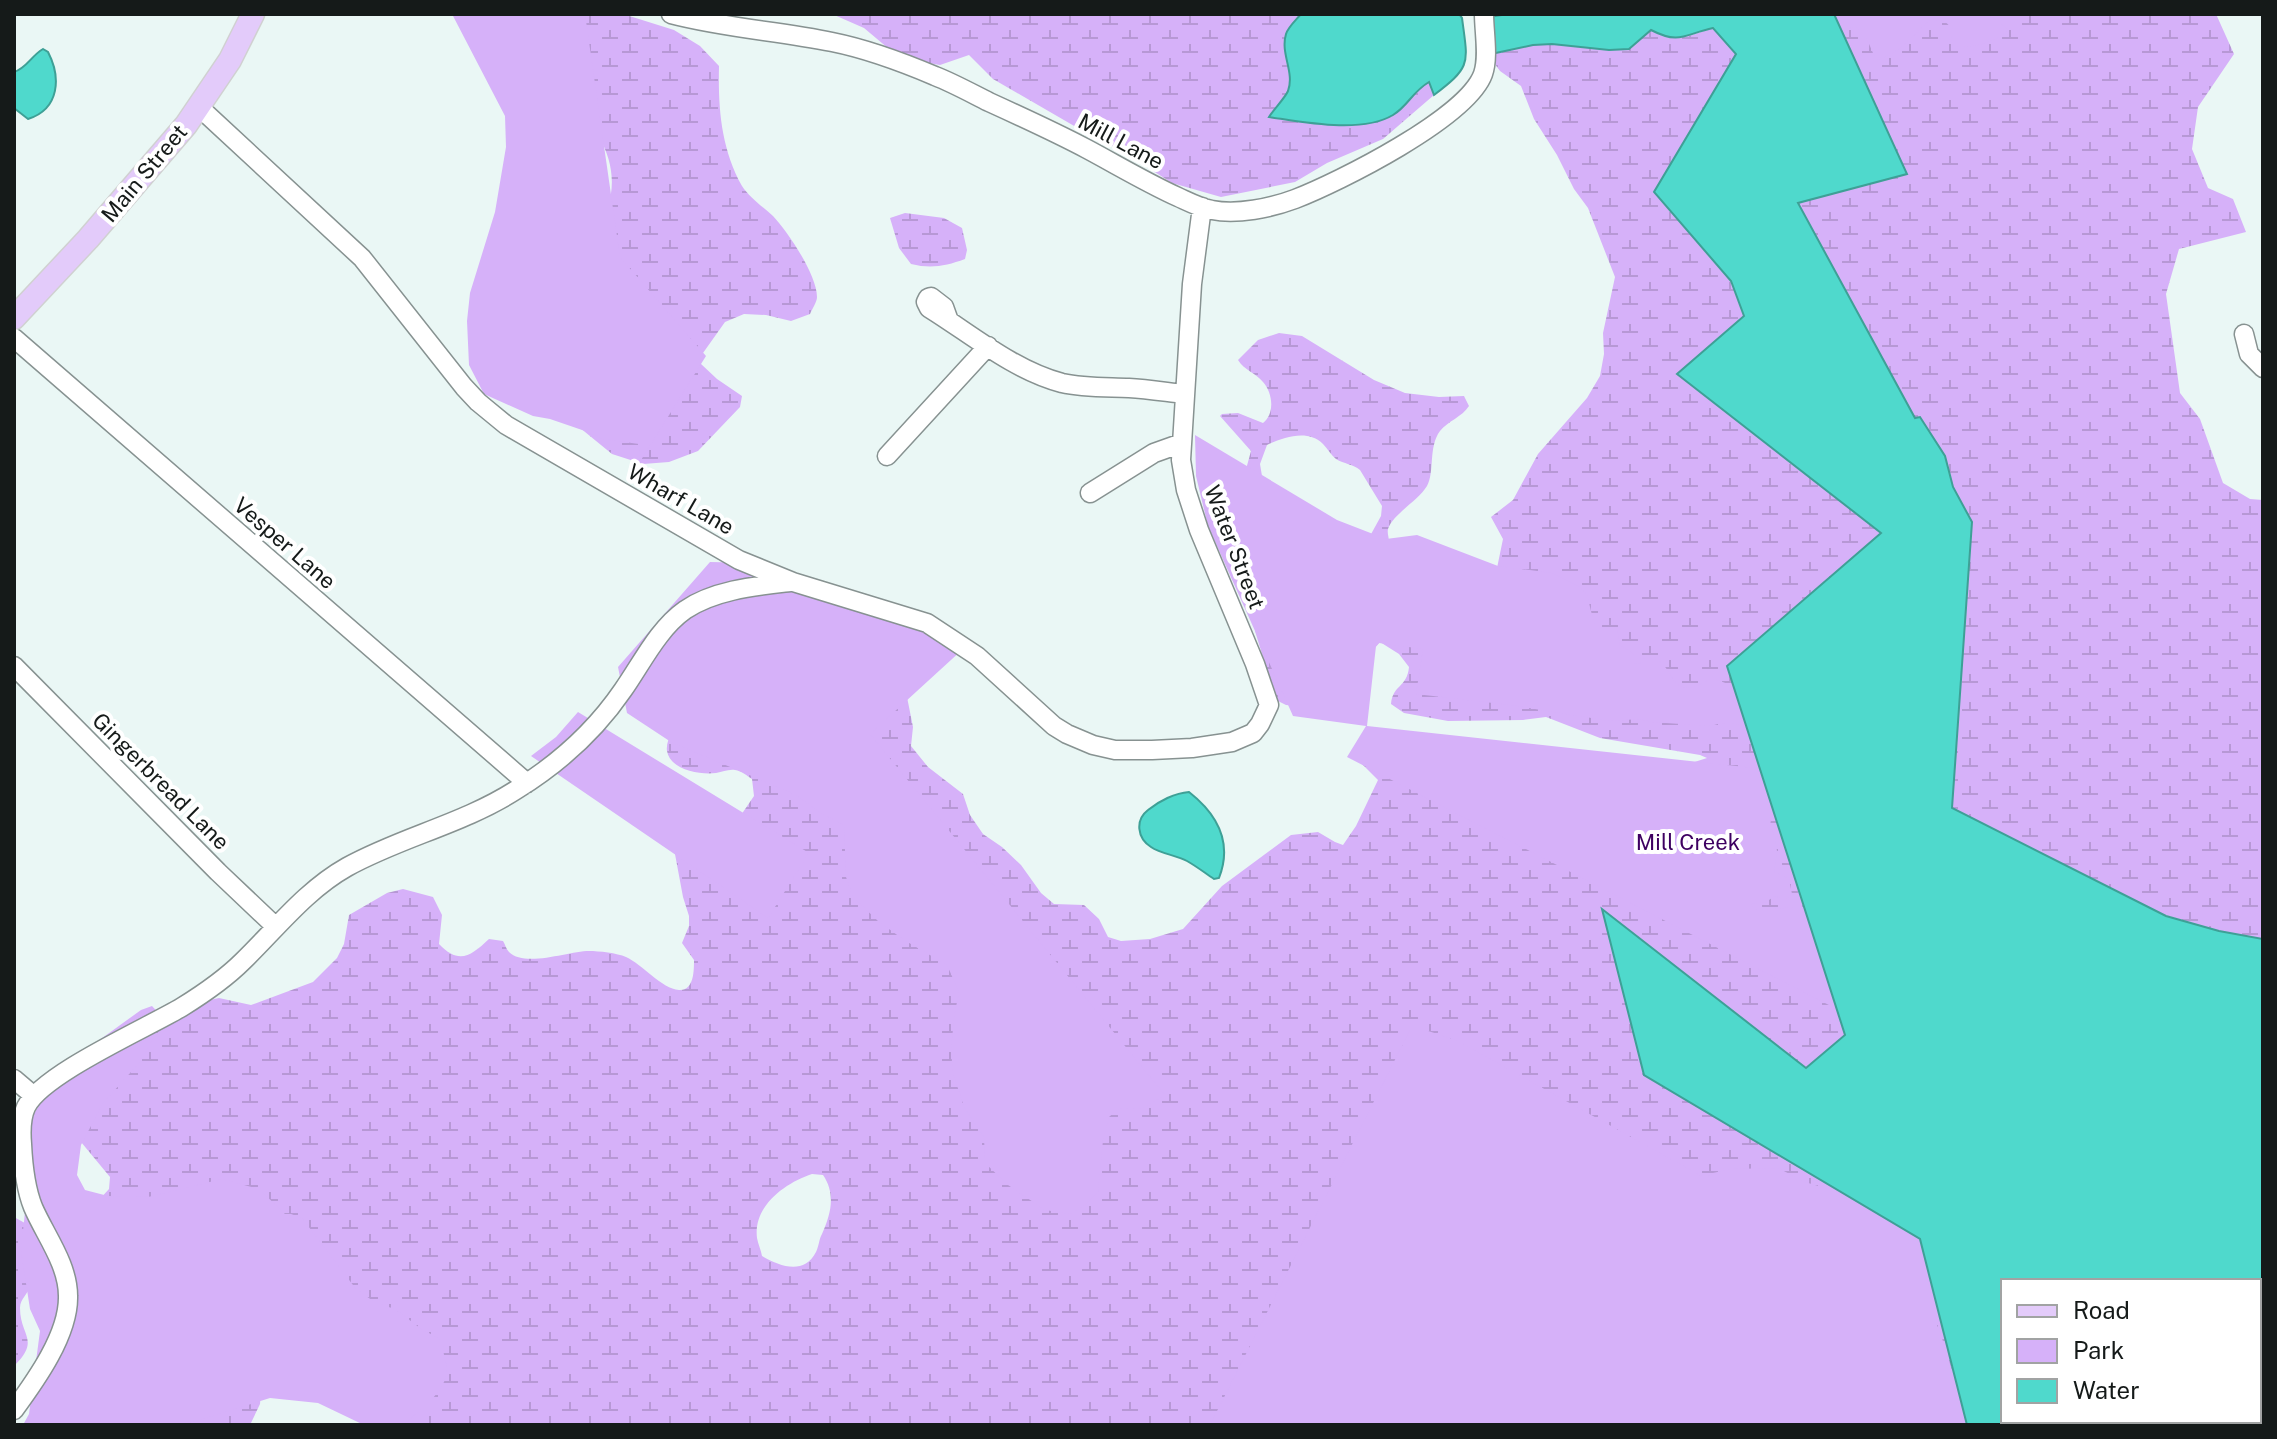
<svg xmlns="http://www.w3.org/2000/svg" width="2277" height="1439" viewBox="0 0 2277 1439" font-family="'Public Sans',sans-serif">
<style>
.wetland{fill:url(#wetland-marsh);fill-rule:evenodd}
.park{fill:#d6b1f9}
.water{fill:#4fd9cc;stroke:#3ea096;stroke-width:2;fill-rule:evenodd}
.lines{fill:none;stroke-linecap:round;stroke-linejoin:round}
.minor-casing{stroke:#879291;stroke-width:21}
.major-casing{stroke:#d0d1d1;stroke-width:25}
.minor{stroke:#fff;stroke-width:18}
.major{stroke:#e3cbfa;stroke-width:22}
.labels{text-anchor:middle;stroke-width:8;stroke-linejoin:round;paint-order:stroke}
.street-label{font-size:22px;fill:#151a19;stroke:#fff}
.park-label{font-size:22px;fill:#3e0061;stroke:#fff}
</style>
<defs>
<pattern id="wetland-marsh" width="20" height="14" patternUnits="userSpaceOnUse" patternTransform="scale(2)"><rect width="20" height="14" fill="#d6b1f9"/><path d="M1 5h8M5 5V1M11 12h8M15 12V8" fill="none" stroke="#b798d5"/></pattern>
</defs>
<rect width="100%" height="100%" fill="#eaf7f5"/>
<!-- wetland -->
<path class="wetland" d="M 496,14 L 623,14 L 674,30 L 700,46 L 719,66 C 718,108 721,148 742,186 C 749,197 763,207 773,216 C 788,232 817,275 817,297 C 817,302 812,309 810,314 L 791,321 L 766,315 L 744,314 L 725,322 L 703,353 L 700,363 L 717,379 L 742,396 L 740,407 L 698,451 L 669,462 L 643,464 L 612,454 L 574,423 L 607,210 C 616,183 612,161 599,136 Z
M 832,14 L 1301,14 C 1296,20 1288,27 1286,34 C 1280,54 1295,72 1288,91 C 1285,99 1274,108 1270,117 L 1391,117 C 1405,105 1414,91 1429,81 L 1434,95 L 1383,139 L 1327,163 L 1295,182 L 1221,197 L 1172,183 L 1122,151 L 1088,134 L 993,79 L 969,55 L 940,65 L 922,62 L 895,54 L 864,28 Z
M 1833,14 L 2216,14 L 2234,54 L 2198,107 L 2192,149 L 2208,188 L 2233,199 L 2246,232 L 2179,249 L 2166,294 L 2180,393 L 2200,419 L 2223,483 L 2250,499 L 2263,500 L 2263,939 L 2219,931 L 2148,910 L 1965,979 L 1906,421 L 1741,180 Z
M 1719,27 L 1744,28 L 1716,243 L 1760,359 L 1886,449 L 2003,1281 L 2003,1421 L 2144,1425 L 378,1425 L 356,1404 L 261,1392 L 260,1404 L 250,1425 L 129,1425 L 98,1201 L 109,1189 L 110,1177 L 81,1142 L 74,1119 L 175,1007 L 219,998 L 251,1005 L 313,982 L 337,958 L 344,944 L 349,915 L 387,893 L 403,889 L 433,897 L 442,915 L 439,944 C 459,965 471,956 489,939 L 503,941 C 505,944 506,949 509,952 C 525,968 569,951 589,951 C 599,951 617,953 626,957 C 642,964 662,989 679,990 C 694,991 694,971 694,960 L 682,943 L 689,926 L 689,916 L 683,897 L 672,838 L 739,818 L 754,796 L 752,779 C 747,776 742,771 735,770 C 728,769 723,772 716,773 C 700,775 670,770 667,751 C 666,745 669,738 671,732 L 907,697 L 913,727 L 911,746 L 928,767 L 963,794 L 970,815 L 983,834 L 1002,847 L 1021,865 L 1041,893 L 1054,904 L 1084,905 L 1099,919 L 1108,937 L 1121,941 L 1150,939 L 1183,929 L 1222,886 L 1291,835 L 1318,832 L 1335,842 L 1343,845 L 1356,826 L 1378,780 L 1361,763 L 1682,766 L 1707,758 L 1700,755 L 1600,738 L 1546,717 L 1523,720 L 1448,721 L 1404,713 L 1391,704 C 1393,684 1407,688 1409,667 L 1399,654 L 1380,642 L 1369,655 L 1307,707 L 1286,705 L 1276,700 L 1255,631 L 1370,536 L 1381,516 L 1382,506 L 1360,470 C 1353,464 1344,464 1336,459 C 1331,455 1328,449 1323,444 C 1308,429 1284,437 1267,445 L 1260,464 L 1263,482 L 1245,473 L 1251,451 L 1220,416 L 1222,414 L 1238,413 L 1263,423 C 1275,414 1273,393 1263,382 C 1256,373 1244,370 1238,360 L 1258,340 L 1279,333 L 1302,336 L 1374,380 L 1405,393 L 1439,397 L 1464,396 L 1469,406 C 1462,417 1448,421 1440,431 C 1428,447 1435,472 1427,486 C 1418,501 1393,514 1388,529 C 1387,533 1389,537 1389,542 L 1497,568 L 1503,539 L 1491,517 L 1513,500 L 1538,454 L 1587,398 L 1600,376 L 1604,354 L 1603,333 L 1615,277 L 1588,208 L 1574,189 L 1557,155 L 1534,119 L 1521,86 L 1500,71 L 1491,59 L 1491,54 L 1533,45 L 1552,44 L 1629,49 L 1651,29 C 1680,46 1689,33 1719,27 ZM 812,1174 L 823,1175 C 836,1194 831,1214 822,1234 C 819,1239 819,1246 816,1252 C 804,1275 781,1267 762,1256 C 761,1250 758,1244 757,1238 C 753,1206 785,1183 812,1174 Z
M 905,213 L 944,218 L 962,228 L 967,250 L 965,259 C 946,266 931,269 911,264 L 899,248 L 890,218 Z
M 14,1217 L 32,1227 C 31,1246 33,1267 30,1285 C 29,1294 20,1298 20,1308 C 20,1336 41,1340 14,1366 Z"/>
<!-- park -->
<path class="park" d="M 452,14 L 585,14 L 620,257 L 706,356 L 641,460 L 639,444 L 603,439 L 585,431 L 550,419 L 533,416 L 495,399 L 484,394 L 469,365 L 467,321 L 470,293 L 495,212 L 506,147 L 505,116 Z
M 1837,14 L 1988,14 L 2009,30 C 1996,41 1969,51 1952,45 C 1950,25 1952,20 1930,20 C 1914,34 1897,56 1876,60 L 1866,37 L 1855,26 L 1842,32 Z
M 1195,435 L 1337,520 L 1386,539 L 1417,535 L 1498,566 L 1552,573 L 1580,587 L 1587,595 L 1594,623 L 1604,628 L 1617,628 L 1620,646 L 1629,650 L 1634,655 L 1634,664 L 1641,663 L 1640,659 C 1675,651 1665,695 1694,687 C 1700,685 1706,681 1712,678 L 1728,684 L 1732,688 L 1730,698 L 1739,707 L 1744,707 L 1752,728 C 1740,724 1722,721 1711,726 L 1651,722 L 1640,719 L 1610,721 L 1510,705 L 1416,694 L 1423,649 L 1379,643 L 1376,646 L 1367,726 L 1773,770 L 1775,801 L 1770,825 L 1775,837 L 1777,851 L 1774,872 L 1789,879 L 1792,894 L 1785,900 L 1775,896 L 1766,902 L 1751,904 L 1753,908 L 1759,910 L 1796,907 L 1808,910 L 1856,1019 L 1347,757 L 1366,726 L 1293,716 L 1208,526 L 1196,476 Z
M 710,562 L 758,563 L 963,649 L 870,734 L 1165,1095 L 1143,1108 L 1118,1109 L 1109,1117 L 1103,1140 L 1098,1192 L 1085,1205 L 1070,1214 L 1045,1210 L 1008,1185 L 985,1163 L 984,1137 L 964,1107 L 953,1073 L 951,1051 L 954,1017 L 959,992 L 947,965 L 904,940 L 878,921 L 853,897 L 846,877 L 844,825 L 821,813 L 794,794 L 671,742 L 627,713 L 618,667 Z
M 578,712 L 809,853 L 768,918 L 531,756 L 556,737 Z
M 152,1006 L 164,1019 L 140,1062 L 103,1103 L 81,1145 L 77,1175 L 85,1190 L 108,1196 L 148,1197 L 222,1179 L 259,1189 L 285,1214 L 291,1214 L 302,1218 L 356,1289 L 376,1303 L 395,1309 L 420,1328 L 445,1342 C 441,1353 446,1358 447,1368 C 448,1391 418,1412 403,1425 L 364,1425 L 318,1403 L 270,1398 L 184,1425 L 23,1425 L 29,1414 L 40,1331 L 30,1309 L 21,1251 L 27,1192 L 14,1161 L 14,1146 L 38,1107 L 37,1085 L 141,1010 Z
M 1410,1030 L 1425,1030 L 1456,1040 L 1705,1178 L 1713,1173 L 1731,1169 L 1778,1168 L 1805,1182 L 1825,1188 L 1846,1191 L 1899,1160 L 1946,1316 L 1937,1325 C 1951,1359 1955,1395 1977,1425 L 1210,1425 Z"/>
<!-- water -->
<path class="water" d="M 1301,14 L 1459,14 L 1462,18 C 1468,64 1472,66 1434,95 L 1429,82 C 1412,92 1408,106 1393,115 C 1361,134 1303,122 1269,117 C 1274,109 1285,98 1288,91 C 1295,72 1280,54 1286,34 C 1288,27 1296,20 1301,14 Z
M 1508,14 L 1834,14 L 1907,174 L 1798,203 L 1915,418 L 1920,417 L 1945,456 L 1953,487 L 1972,522 L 1952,808 L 2166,916 L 2219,931 L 2263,939 L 2263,1425 L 1967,1425 L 1920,1239 L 1644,1075 L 1602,909 L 1806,1068 L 1845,1035 L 1727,666 L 1881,533 L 1677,374 L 1744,316 L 1731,281 L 1654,192 L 1736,54 L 1713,28 C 1685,34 1680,45 1651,30 L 1629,49 L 1609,50 L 1552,44 L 1533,45 L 1491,54 L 1489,17 ZM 2003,1281 L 2259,1281 L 2259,1421 L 2003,1421 Z
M 43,49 L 48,52 C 61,77 60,109 28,119 L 14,108 L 14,72 C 27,68 31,56 43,49 Z
M 1189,792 C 1217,814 1233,842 1219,878 L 1214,879 C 1205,873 1196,866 1187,861 C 1176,855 1161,854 1151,847 C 1137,838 1135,820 1148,810 C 1159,801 1175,793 1189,792 Z"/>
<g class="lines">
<!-- minor casing -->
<g class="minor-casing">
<path id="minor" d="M 671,14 C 724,28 778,31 832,42 C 867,49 902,62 935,76 C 953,83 971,93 989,102 C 1022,117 1055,132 1087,149 C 1117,165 1147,183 1178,197 C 1189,202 1200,208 1212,210 C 1237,215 1271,208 1295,199 C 1339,182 1467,118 1483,74 C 1489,57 1484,32 1484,14
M 199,107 L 362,258 L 464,387 L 478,402 L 506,425 L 739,560 L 793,582 L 927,623 L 977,656 L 1054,726 L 1067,734 L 1093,745 L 1115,750 L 1152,750 L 1192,748 L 1232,742 L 1253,733 L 1260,724 L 1269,705 L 1255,664 L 1199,530 L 1186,490 L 1181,460 L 1192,284 L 1202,207
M 949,321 L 944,307 L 931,297 L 928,298 L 926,302 L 929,308 C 971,334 1013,370 1062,383 C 1084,388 1107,387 1129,388 C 1147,389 1166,392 1184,394
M 2244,334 L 2249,354 L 2263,368
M 14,338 L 527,783
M 887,456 L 988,346
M 1090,493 L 1154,453 L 1182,443
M 14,666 L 218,872 L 276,927
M 14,1079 L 34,1096
M 14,1410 C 36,1380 69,1334 68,1296 C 68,1264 45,1235 33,1207 C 25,1187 23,1165 22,1144 C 21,1132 21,1118 26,1107 C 42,1074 147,1028 182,1007 C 203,994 225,979 243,961 C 276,929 306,890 347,867 C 401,837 463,824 516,790 C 558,764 595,731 623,690 C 642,663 658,629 685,610 C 714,590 756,586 790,582"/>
</g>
<!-- major casing -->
<g class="major-casing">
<path id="major" d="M 14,318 L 88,239 L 186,125 L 230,60 L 253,14"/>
</g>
<!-- minor -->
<use href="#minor" class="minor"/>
<!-- major -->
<use href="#major" class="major"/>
</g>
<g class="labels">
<!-- street labels -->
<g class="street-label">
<text transform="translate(1121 141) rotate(28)" y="8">Mill Lane</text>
<text transform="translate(144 173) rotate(-50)" y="8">Main Street</text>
<text transform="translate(681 499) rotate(30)" y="8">Wharf Lane</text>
<text transform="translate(285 543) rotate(41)" y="8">Vesper Lane</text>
<text transform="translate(1235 547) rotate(69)" y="8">Water Street</text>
<text transform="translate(161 781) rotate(45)" y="8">Gingerbread Lane</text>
</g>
<!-- park labels -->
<g class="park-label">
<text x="1688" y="850">Mill Creek</text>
</g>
</g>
<!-- border -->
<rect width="2277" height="1439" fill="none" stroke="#151a19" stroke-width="32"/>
<!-- legend -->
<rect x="2001" y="1279" width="260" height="144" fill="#ffffff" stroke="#a1a3a3" stroke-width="2"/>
<rect x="2017" y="1305" width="40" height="12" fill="#e3cbfa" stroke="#a1a3a3" stroke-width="2"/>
<text x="2073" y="1319" font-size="24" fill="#151a19">Road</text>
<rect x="2017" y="1339" width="40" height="24" fill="#d6b1f9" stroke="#a1a3a3" stroke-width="2"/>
<text x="2073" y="1359" font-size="24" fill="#151a19">Park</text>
<rect x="2017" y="1379" width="40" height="24" fill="#4fd9cc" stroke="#a1a3a3" stroke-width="2"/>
<text x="2073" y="1399" font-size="24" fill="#151a19">Water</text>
</svg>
